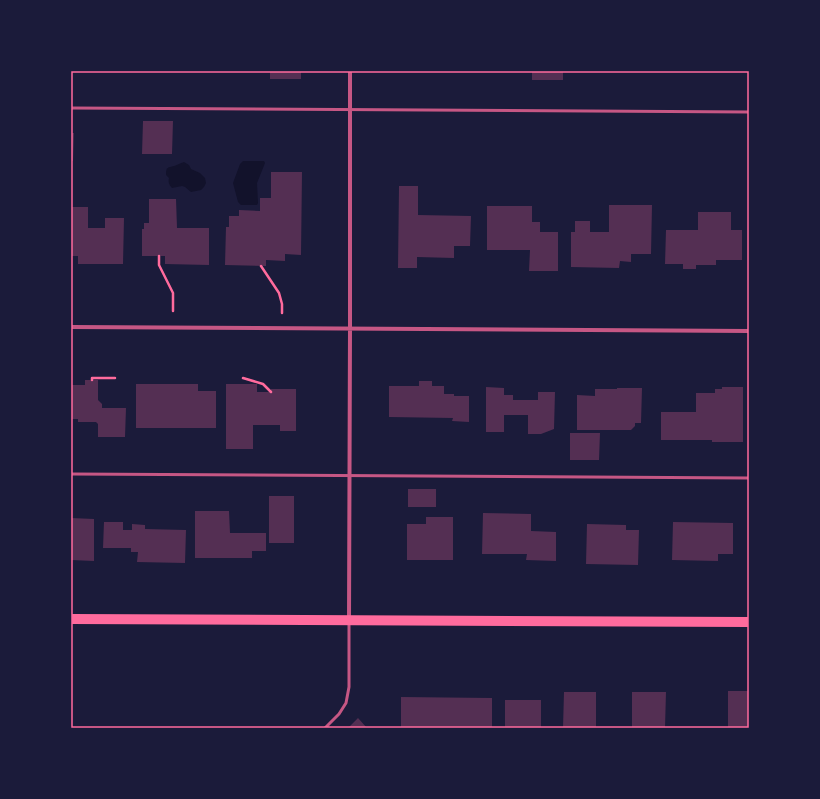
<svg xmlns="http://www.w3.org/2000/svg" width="820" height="799" viewBox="0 0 820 799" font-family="'Roboto Condensed',sans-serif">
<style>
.water{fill:#12122b}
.building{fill:#542f53}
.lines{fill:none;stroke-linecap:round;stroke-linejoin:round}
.path{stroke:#ff6b9d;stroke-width:2.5}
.service{stroke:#c65784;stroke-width:3}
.minor{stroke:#c65784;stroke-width:4}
.primary{stroke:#ff6b9d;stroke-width:10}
.neatline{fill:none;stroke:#ff6b9d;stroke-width:1.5}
</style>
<rect width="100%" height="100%" fill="#1b1b3a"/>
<!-- water -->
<path class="water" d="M 243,161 L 264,161 L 265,163 L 257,183 L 258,203 L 257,205 L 241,205 L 238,202 L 233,183 L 240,164 Z
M 184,162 L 189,165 L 191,169 L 200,173 L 205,178 L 206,183 L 204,187 L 201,190 L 191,192 L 185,187 L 182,186 L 172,188 C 169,185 168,182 169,178 L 166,175 C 166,166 168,168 174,166 C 178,165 180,163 184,162 Z"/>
<!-- building -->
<path class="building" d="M 270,71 L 301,71 L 301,79 L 270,79 Z
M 532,71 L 563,71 L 563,80 L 532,80 Z
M 143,121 L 173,121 L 172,154 L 142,154 Z
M 71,133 L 74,133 L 73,161 L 71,161 Z
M 271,172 L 302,172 L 301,255 L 285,254 L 285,261 L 266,260 L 266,266 L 225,265 L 226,227 L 229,227 L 229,216 L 239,216 L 239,210 L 260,211 L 260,198 L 271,198 Z
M 399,186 L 418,186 L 418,215 L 471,216 L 470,246 L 454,246 L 454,258 L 417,257 L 417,268 L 398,268 Z
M 149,199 L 176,199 L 177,228 L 209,228 L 209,265 L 165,264 L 165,256 L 142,256 L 142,229 L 144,229 L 144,223 L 149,223 Z
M 609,205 L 652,205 L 651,254 L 631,254 L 631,262 L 620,261 L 619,268 L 571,267 L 571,232 L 575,232 L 575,221 L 590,221 L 590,232 L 609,232 Z
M 487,206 L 532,206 L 532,222 L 540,222 L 540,232 L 558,232 L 558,271 L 529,271 L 530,250 L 487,250 Z
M 71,207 L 88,207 L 88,228 L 105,228 L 105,218 L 124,218 L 123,264 L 78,264 L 78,256 L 71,256 Z
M 698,212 L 731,212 L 731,230 L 742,230 L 742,260 L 716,260 L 716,265 L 696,265 L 696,269 L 683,269 L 683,264 L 665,264 L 666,230 L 698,230 Z
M 85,380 L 98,380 L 98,400 L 102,404 L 102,408 L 126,408 L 125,437 L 98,437 L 98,424 L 96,422 L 78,422 L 78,419 L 71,419 L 71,385 L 85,385 Z
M 419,381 L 432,381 L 432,386 L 444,386 L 444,394 L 454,394 L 454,396 L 469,396 L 469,422 L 452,421 L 453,418 L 389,417 L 389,386 L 419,386 Z
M 136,384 L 198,384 L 198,391 L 216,391 L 216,428 L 136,428 Z
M 226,384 L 257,384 L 257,392 L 271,392 L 271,389 L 296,389 L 296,431 L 280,431 L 280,425 L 253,425 L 253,449 L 226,449 Z
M 486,387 L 504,388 L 504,395 L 513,395 L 513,400 L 538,400 L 538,392 L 555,392 L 554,429 L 541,434 L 528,434 L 528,415 L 504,415 L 504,432 L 486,432 Z
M 722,387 L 743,387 L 743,442 L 712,442 L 712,440 L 661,440 L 661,412 L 696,412 L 696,393 L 715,393 L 715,389 L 722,389 Z
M 617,388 L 642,388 L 641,423 L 635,423 L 635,426 L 631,430 L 577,430 L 577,395 L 595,396 L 595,389 L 617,389 Z
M 570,433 L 600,433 L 599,460 L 570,460 Z
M 408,489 L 436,489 L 436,507 L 408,507 Z
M 269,496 L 294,496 L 294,543 L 269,543 Z
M 195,511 L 229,511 L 230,533 L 266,533 L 266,551 L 252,551 L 252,558 L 195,558 Z
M 483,513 L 531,514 L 531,531 L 556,532 L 556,561 L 526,560 L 527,554 L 482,554 Z
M 426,517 L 453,517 L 453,560 L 407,560 L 407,524 L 426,524 Z
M 71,518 L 94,519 L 94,561 L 71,560 Z
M 104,522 L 123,522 L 123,530 L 132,530 L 132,524 L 145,525 L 145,529 L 186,530 L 185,563 L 137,562 L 138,552 L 131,552 L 131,548 L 103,548 Z
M 673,522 L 733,523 L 733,554 L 718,554 L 718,561 L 672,560 Z
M 587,524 L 626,525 L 626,530 L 639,530 L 638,565 L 586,564 Z
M 728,691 L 749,691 L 749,728 L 728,728 Z
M 564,692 L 596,692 L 596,728 L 563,728 Z
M 632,692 L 666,692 L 665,728 L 632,728 Z
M 401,697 L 492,698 L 492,728 L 401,728 Z
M 505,700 L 541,700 L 541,728 L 505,728 Z
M 358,718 L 367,728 L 348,728 Z"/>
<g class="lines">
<!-- path -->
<path class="path" d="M 159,256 L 159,265 L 173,293 L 173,311
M 261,266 L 279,293 L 282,304 L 282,313
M 243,378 L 263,384 L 271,392
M 92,380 L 92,378 L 115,378"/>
<!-- service -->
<path class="service" d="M 71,108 L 749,112
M 71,474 L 749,478
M 325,728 L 339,714 L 346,703 L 349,687 L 349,622"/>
<!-- minor -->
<path class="minor" d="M 71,327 L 749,331
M 349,620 L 350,329 L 350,71"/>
<!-- primary -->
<path class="primary" d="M 71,619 L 749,622"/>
</g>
<!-- border -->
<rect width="820" height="799" fill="none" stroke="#1b1b3a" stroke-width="144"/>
<rect x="72" y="72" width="676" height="655" class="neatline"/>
</svg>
